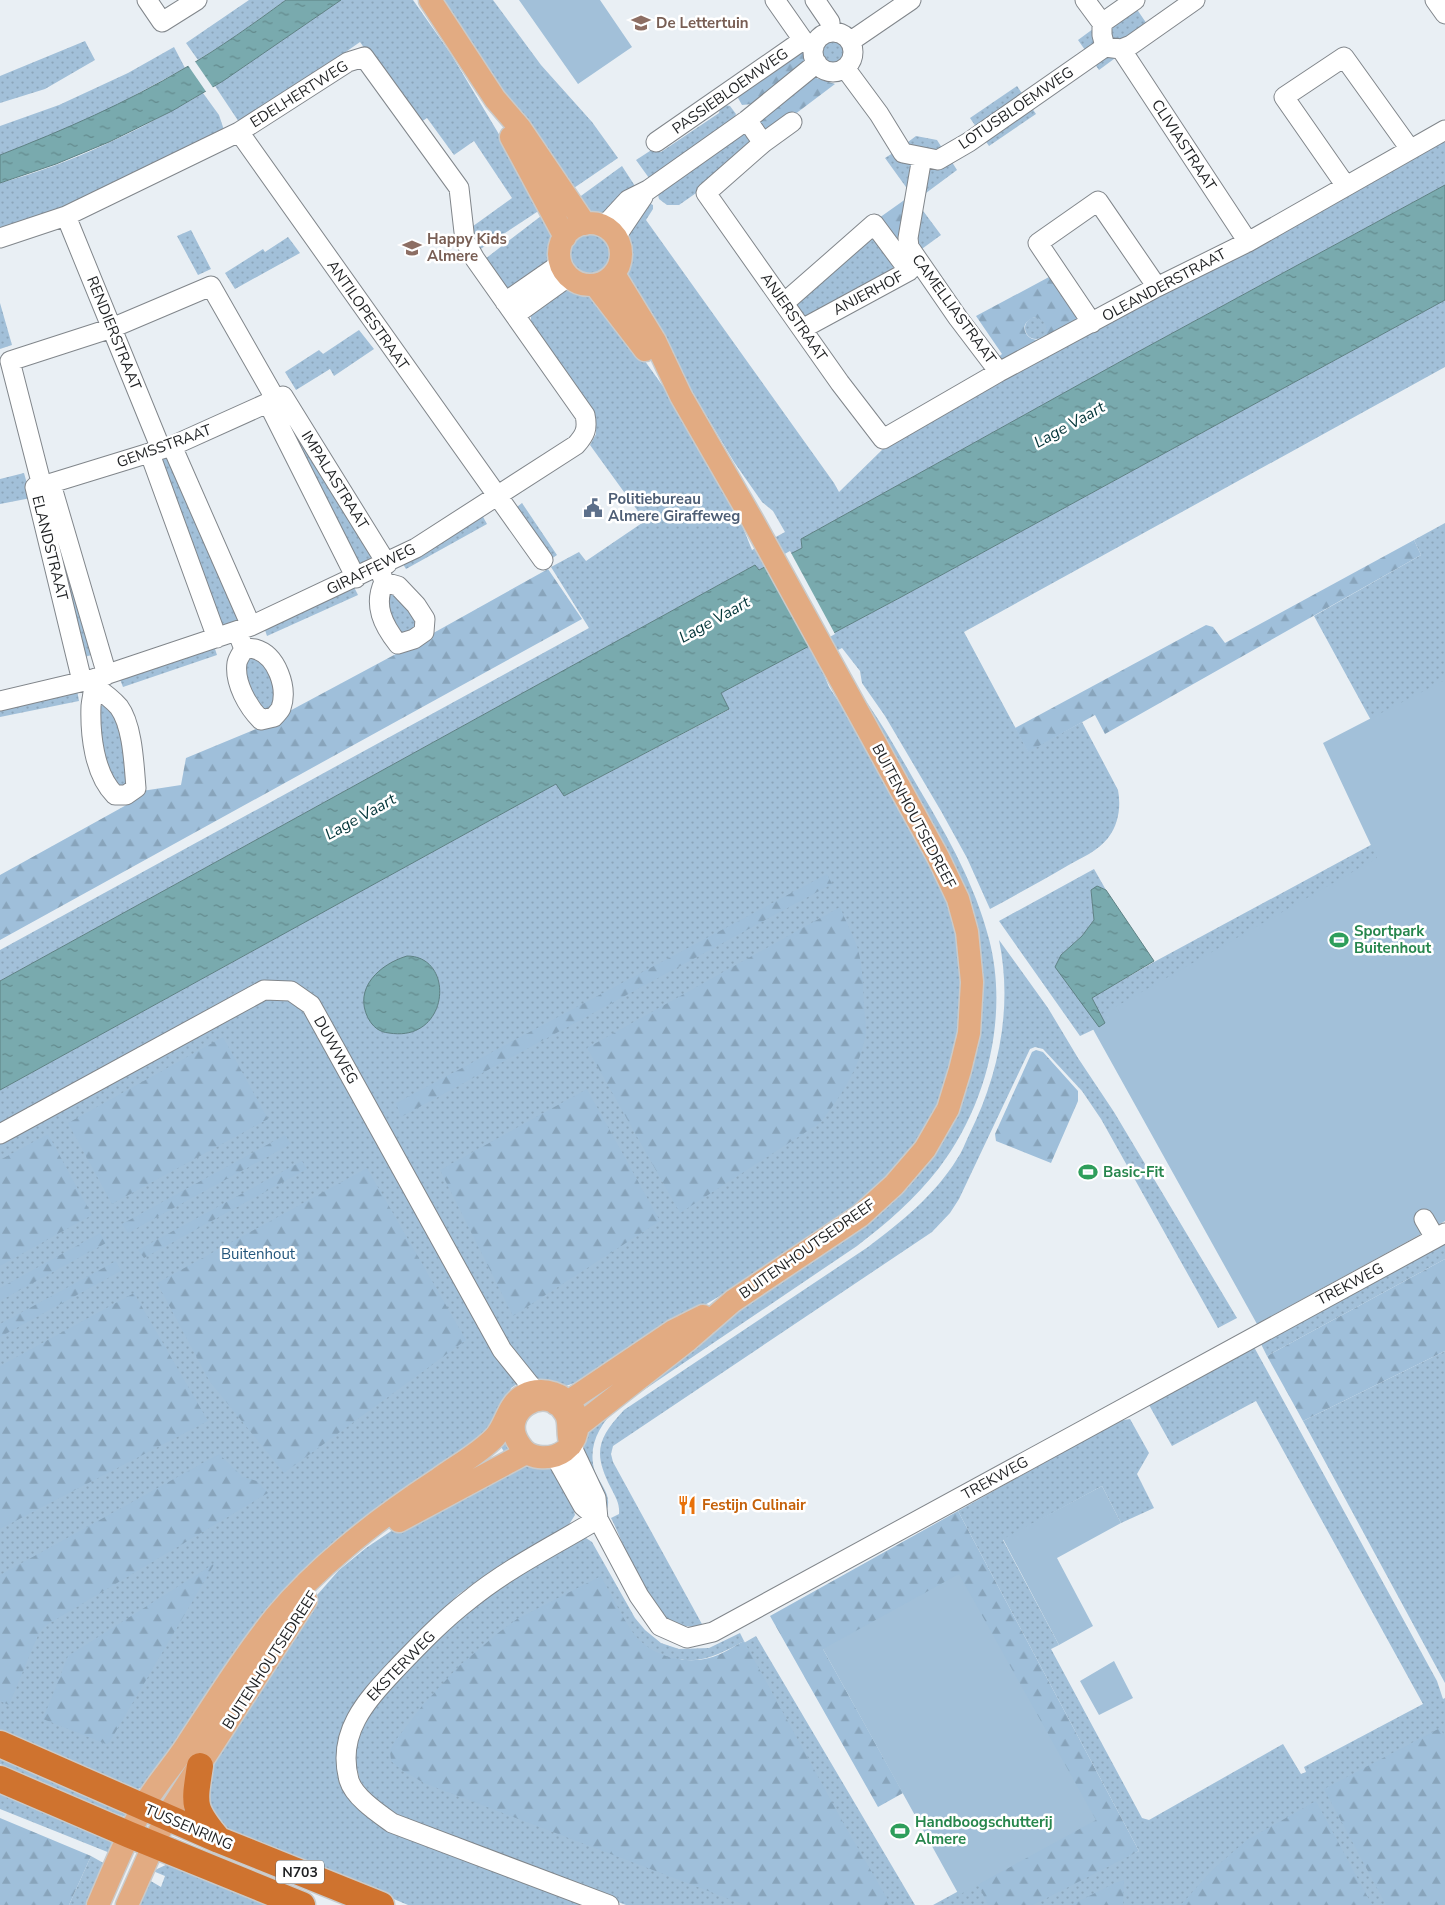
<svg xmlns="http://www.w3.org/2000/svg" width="1445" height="1905" viewBox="0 0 1445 1905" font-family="'Nunito Sans',sans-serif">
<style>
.grass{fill:url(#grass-dots)}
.forest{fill:url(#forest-firs);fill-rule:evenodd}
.pitch{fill:#a2c0d9}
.water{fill:url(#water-ripples);stroke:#5e8184}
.pier{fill:#e9eff4}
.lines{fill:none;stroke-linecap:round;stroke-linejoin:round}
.minor-casing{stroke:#81868b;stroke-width:21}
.major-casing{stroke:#c9caca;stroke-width:25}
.highway-casing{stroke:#c9caca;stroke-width:29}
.minor{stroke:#fff;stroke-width:19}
.major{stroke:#e2ab82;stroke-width:22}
.highway{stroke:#cf732f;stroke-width:26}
.labels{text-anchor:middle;stroke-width:5;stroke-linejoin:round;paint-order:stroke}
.shield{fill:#fff;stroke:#626465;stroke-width:1}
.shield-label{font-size:14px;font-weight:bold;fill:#1f2123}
.education-label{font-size:15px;font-weight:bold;fill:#785e54;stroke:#fff;text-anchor:start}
.street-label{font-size:15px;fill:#1f2123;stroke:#fff}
.service-label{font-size:15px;font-weight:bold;fill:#4e5e75;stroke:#fff;text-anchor:start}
.leisure-label{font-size:15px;font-weight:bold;fill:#27864d;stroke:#fff;text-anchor:start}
.park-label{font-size:15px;fill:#24567c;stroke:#fff}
.food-label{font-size:15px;font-weight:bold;fill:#c56008;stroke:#fff;text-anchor:start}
.water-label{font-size:16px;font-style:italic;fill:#033539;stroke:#fff}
</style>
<defs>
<pattern id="grass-dots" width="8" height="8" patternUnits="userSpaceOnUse" patternTransform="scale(1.25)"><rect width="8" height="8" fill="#a2c0d9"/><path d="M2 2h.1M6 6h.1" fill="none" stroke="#8ba5ba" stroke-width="1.8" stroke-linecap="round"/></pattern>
<pattern id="forest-firs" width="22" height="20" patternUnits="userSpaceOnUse" patternTransform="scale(1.25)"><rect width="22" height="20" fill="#9fbfda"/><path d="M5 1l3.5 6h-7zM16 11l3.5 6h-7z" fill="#88a4bb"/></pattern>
<pattern id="water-ripples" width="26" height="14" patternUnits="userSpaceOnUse" patternTransform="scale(1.25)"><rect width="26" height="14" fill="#79aaae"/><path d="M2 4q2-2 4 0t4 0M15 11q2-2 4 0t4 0" fill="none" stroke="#638a8d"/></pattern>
</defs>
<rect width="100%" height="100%" fill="#e9eff4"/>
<!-- grass -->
<path class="grass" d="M 249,0 L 286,0 L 230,40 L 198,60 L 186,43 Z
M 341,0 L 413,0 L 451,54 L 543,208 L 479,250 L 469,229 L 512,198 L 474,141 L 454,155 L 427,118 L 418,124 L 360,42 L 241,125 L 215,86 Z
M 436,0 L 493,0 L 541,65 L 592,122 L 618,158 L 568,192 Z
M 1136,8 L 1149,27 L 1127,41 L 1109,38 L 1112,25 Z
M 1097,26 L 1118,56 L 1099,70 L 1078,40 Z
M819 52a13 13 0 1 1 26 0a13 13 0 1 1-26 0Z
M 85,41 L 95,60 L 45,89 L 0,103 L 0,76 Z
M 174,47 L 185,68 L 115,106 L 59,132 L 0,155 L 0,126 L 59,105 L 128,73 Z
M 1017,86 L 1036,114 L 989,146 L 970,118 Z
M 203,93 L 219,115 L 224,130 L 80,202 L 0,229 L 0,183 C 71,164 140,130 203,93 Z
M 721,104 L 730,106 L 736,114 L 733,121 L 649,178 L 636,160 L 653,149 L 661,152 L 719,113 Z
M 738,134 L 748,135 L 752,142 L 699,191 L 679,205 L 667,205 L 659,199 L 658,194 Z
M 916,136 L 937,140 L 944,151 L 940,153 L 904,145 Z
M 1445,140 L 1445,185 L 1134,354 L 801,539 L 802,548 L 759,570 L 755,565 L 0,981 L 0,950 L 589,628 L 551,567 L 579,552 L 586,561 L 645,521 L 590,445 L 596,434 L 596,421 L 535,334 L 531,324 L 531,312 L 562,286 L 573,291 L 587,293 L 609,311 L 675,403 L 743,516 L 742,525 L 752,550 L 785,532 L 773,511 L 762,502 L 734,462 L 626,282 L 630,252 L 627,237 L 647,202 L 653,205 L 653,209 L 646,220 L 834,483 L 839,492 L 884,448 L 1000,381 L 1212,268 Z
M 896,151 L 912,162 L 911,194 L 885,158 Z
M 950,159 L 957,170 L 926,193 L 921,187 L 927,167 Z
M 622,166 L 635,186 L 604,214 L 591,217 L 574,201 Z
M 918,204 L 941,235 L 919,251 L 913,243 Z
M 545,213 L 553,235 L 549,250 L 551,264 L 509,290 L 485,259 Z
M565 253a24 24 0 1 1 48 0a24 24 0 1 1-48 0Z
M 191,230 L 211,269 L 198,275 L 177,236 Z
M 875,236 L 894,268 L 809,324 L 792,299 Z
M 288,237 L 300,253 L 235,289 L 225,273 L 263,249 L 265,252 Z
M 1445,300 L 1445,367 L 964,632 L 1028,751 L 1082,722 L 1118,790 C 1121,806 1119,824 1108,838 C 1098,851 1081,858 1067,866 C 1041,881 1016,895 990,909 L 967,858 L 941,811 L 885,716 L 862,683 L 860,671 L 842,648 L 818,660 L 829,687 L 879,763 L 942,882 L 956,925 L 962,993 L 956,1058 L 935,1113 L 924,1130 L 909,1152 L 868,1200 L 728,1291 L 577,1382 C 556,1391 549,1385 529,1376 L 511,1388 L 505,1410 C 526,1436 570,1483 575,1515 L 568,1526 L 592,1542 L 635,1618 L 645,1630 L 661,1643 L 679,1649 L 709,1648 L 740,1633 L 744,1641 C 724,1652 703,1664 679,1659 L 702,1667 L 756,1636 L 915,1905 L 626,1905 L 418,1827 L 391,1812 L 373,1798 L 360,1781 L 356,1764 L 355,1750 L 364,1716 L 459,1615 L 551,1536 L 494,1569 L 459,1594 L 429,1622 L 365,1689 L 353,1707 L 357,1806 L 381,1827 L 396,1835 L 589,1905 L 408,1905 L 227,1829 L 212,1821 L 202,1778 L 311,1602 L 339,1570 L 366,1548 L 412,1517 L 511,1464 L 492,1431 L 338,1548 L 150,1785 L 138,1789 L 126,1789 L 0,1734 L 0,1090 L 557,783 L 564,796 L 728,710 L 721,693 L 903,596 Z
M 0,303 L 12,345 L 0,349 Z
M1025 328a11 11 0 1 1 22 0a11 11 0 1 1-22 0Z
M 359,330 L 374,349 L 334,376 L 330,369 L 296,390 L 285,372 L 319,350 L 323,354 Z
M 283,409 L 377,559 L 360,568 L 280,411 Z
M 168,457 L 243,622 L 224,630 L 159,459 Z
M 24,473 L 31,498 L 0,504 L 0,479 Z
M 49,494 L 95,654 L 81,658 L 42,495 Z
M 522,503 L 557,555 L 548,561 L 513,510 Z
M 482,515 L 487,524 L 406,569 L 401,561 Z
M 1445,523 L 1445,712 L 1421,854 L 1105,1023 L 1091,998 L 1154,962 L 1380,840 L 1373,724 L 1314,616 L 1421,555 L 1414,540 Z
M 354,587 L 358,595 L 267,636 L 264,627 Z
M 393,590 L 422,625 L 400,637 L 384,601 L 387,593 Z
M 214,646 L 217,655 L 123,687 L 119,677 Z
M 253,658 L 261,659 L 274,681 L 274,707 L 265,710 L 260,709 L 246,680 L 244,665 L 248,660 Z
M 847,677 C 877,712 898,753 921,792 C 949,839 975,885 989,939 C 1009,1016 987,1105 939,1168 C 915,1199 887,1223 857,1246 L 617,1408 C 599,1425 587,1447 595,1472 C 600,1484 612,1495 607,1509 C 594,1486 577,1462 581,1435 L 926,1159 L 977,961 Z
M 77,690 L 79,701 L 0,717 L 0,706 Z
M 103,705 L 108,705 L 117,714 L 131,782 L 123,788 L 115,785 L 100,741 L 99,707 Z
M 1094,869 L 1106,890 L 1102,888 L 1091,890 L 1094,920 L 1082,936 L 1061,955 L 1099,1027 L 1080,1036 L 999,921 Z
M 999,940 L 1048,1008 L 1078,1058 L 1114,1112 L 1237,1318 L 1218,1328 L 1101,1119 L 1082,1091 L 1043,1049 L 1035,1047 L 1030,1049 L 959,1199 L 950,1213 L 932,1232 L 613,1446 L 611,1454 L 613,1462 L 703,1626 C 689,1628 671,1626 660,1614 C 636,1588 627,1549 611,1518 L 619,1514 C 620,1504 616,1498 611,1488 C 593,1453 597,1439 624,1410 L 868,1247 C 901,1222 935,1195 957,1159 C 962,1152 965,1143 969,1135 C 999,1075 1013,1007 999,940 Z
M 1445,1243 L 1445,1259 L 1267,1356 L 1261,1344 Z
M 1254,1347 L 1437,1681 L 1443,1699 L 1445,1698 L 1445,1905 L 933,1905 L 1102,1813 L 1128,1856 L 1139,1851 L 958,1511 L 1118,1421 L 1130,1419 L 1149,1453 L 1137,1474 L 1154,1508 L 1121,1523 L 1102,1486 L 1003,1540 L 1059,1645 L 1051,1649 L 1142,1818 L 1149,1820 L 1283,1744 L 1301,1774 L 1306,1772 L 1304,1767 L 1423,1704 L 1256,1401 L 1172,1446 L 1149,1405 Z
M 1445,1351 L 1445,1683 L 1303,1421 Z
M 0,1753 L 131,1810 L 126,1817 L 116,1814 L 0,1764 Z
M 0,1788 L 117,1838 L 110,1853 L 0,1809 Z
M 91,1856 L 107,1865 L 90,1905 L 69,1905 Z
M 176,1860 L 278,1905 L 137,1905 L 149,1880 L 161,1887 L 165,1876 L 153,1871 Z"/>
<!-- forest -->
<path class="forest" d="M 803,48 L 805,65 L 752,104 L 742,105 L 738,98 L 741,90 Z
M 813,77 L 835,84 L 774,130 L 763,129 L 757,122 Z
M 910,196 L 908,258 L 879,218 Z
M 1049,277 L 1079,319 L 1006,366 L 995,360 L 1002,354 L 976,316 ZM 1035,317 C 1043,319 1050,326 1044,335 C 1034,350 1011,325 1035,317 Z
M 1414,540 L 1421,555 L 1105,734 L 1095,715 L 1028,752 L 1015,728 L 1206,625 L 1213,627 L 1225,643 Z
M 548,569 L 582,619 L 0,940 L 0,875 L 130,803 L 142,791 L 181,785 L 186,758 L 256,729 L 394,655 Z
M 827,874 L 832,884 L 401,1117 L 396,1103 Z
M 840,907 C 845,920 852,933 857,946 C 863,965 863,987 864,1007 C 865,1017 867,1029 865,1038 C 859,1069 839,1099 820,1123 L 680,1213 L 587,1048 Z
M 223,1037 L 268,1119 L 112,1204 L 68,1123 Z
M 1036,1050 L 1043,1052 L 1078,1091 L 1078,1101 L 1051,1163 L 996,1141 L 995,1134 L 1032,1052 Z
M 587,1089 L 660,1221 L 513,1316 L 440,1170 Z
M 48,1134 L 92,1215 L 0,1266 L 0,1160 Z
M 285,1135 L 291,1144 L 128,1233 L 122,1224 Z
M 302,1161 L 307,1169 L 144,1258 L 138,1250 Z
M 367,1168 L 466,1340 L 284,1473 L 210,1382 L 157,1283 Z
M 100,1233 L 106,1243 L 0,1301 L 0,1288 Z
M 1445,1259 L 1445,1351 L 1303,1421 L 1267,1356 Z
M 116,1261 L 121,1271 L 0,1337 L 0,1324 Z
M 134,1293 L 208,1421 L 0,1529 L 0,1366 Z
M 219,1454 L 243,1477 L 257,1481 L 268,1493 L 45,1626 L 39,1633 L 9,1705 L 0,1701 L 0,1575 Z
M 958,1511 L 1139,1851 L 1033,1905 L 988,1905 L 978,1884 L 1096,1819 L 823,1649 L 903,1793 L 878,1807 L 770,1616 Z
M 215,1563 L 109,1743 L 106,1744 L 43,1719 L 68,1656 Z
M 601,1576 C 611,1594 620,1613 631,1630 C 648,1655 681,1665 709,1658 C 721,1655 733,1647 744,1641 L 845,1826 L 891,1905 L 745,1905 L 424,1783 L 403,1771 L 391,1761 L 390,1750 L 395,1741 L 422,1706 L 459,1666 L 498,1633 L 517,1619 Z
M 1440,1728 L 1445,1737 L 1445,1905 L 1386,1905 L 1324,1789 Z
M 1316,1801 L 1372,1905 L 1181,1905 L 1211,1871 L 1247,1840 Z
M 0,1818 L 91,1856 L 69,1905 L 0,1905 Z
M 1124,1880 L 1123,1905 L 1071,1905 L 1117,1882 Z"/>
<!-- pitch -->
<path class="pitch" d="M 519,0 L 600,0 L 632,47 L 578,84 Z
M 1445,680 L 1445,1221 L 1257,1324 L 1089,1022 L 1377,858 L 1323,743 Z
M 1102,1486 L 1121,1523 L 1057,1558 L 1093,1626 L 1059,1645 L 1003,1539 Z
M 959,1574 L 1096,1820 L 959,1895 L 823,1649 Z
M 1114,1661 L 1133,1698 L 1099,1715 L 1080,1681 Z"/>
<!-- water -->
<path class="water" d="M 286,0 L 341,0 L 223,81 L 172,111 L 109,142 L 56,164 L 0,183 L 0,155 C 64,130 126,103 185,68 C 220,48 253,24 286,0 Z
M 1445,185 L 1445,300 L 903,596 L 721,693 L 729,709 L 564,796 L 556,784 L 0,1090 L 0,981 L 755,565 L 759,570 L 802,548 L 801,539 L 1134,354 Z
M 1097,886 L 1106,890 L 1154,961 L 1092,998 L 1105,1023 L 1099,1027 L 1055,967 L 1061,955 L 1082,936 L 1094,920 L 1091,890 Z
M 407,956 C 456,956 450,1043 389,1033 C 379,1032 373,1027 368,1018 C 353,988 380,964 407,956 Z"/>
<!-- pier -->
<path class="pier" d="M 194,60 L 214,89 L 207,93 L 187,64 Z
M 790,551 L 835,634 L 812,647 L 781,556 Z"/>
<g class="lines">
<!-- minor casing -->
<g class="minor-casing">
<path id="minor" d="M 147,0 L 162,22 L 197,0
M 775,0 L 803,40 L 814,47
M 815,0 L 830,22 L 830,32
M 1085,0 L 1102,23
M 1435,0 L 1445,14
M 1102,23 L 1102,35 L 1105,47 L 1121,49 L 1131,45 L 1195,0
M 1102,23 L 1135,0
M813 52a20 20 0 1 1 40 0a20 20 0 1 1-40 0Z
M 851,41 L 911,0
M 1121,49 L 1248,242
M 845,68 L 879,114 L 903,153 L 938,160 L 969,142 L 1105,47
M 792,122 L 763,143 L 706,193 L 840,383 L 883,439 L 999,372 L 1157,287 L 1248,242 L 1445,130
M 239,132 L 543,560
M 656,142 L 803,40
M 763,143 L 747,120 L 817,63
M 922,157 L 908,238 L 909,247 L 958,318 L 999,372
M 1346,186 L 1284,97 L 1344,57 L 1410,149
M 66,216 L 161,449
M 604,226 L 628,200 L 648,190 L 747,120
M 616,237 L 643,197
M 0,238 L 66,216 L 239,132 L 348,62 L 364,57 L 459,188 L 465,241 L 475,259 L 585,415 C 588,429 585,435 576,445 L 416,548 L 251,626 L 93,679 L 0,701
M 505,302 L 560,264
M 784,303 L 874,224 L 909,271 L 802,329
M 515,315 L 568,277
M 1092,323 L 1038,243 L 1098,201 L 1157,287
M 268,403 L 356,578
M 172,446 L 251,626
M 150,454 L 217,638
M 51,484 L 107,675
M 42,486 L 172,446 L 283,396 L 387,564
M 379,567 L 384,582 C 373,605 383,625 398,644 L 414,639 L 424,632 L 425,619 L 416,605 L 398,586 L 384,582
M 237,631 L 244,649 C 242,653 238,658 237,663 C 234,683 248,707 261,720 L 274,717 C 276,714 280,711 281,708 C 288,688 277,655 255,649 C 252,648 247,649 244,649
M 93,679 C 95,689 92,696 91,706 C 90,734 94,774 115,795 L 126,795 L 136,788 C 134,766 133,726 119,707 C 112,699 104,693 95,687
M 82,681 L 35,487 L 42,486 L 10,361 L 112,328 L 211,286 L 276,400
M 0,1134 L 264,990 L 291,991 L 311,1005 L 502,1350 L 535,1391
M 1424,1219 L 1435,1238
M 571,1445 L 596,1498 L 598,1519
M 555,1456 L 583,1506 L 598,1519 L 639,1596 L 660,1626 L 687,1638 L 713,1632 L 1445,1233
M 598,1519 C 555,1545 508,1568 469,1600 C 443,1620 420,1644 397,1668 C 367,1700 336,1732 349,1780 C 354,1797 378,1813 392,1823 L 609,1905"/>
</g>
<!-- major casing -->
<g class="major-casing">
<path id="major" d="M 430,0 L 495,99 L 520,128 L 585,224
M 511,137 L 565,237
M559 254a31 31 0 1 1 62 0a31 31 0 1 1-62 0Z
M 595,285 L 645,350
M 556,1404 L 572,1399 L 673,1331 L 703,1316
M 578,1426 L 688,1340 L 733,1301 L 860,1216 L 894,1185 L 925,1149 L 948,1109 L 960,1070 L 969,1033 L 972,982 L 967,932 L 958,899 L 938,857 L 753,521 L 681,396 L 655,341 L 614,274
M 399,1521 L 522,1455 L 528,1454
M 98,1905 C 112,1873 125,1840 142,1809 C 152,1789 173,1766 186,1746 C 215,1702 243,1657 276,1616 C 297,1591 320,1569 345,1548 C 374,1523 405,1501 437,1480 C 456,1466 479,1454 495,1437 C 506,1425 507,1407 521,1397 C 530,1391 542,1389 553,1393 C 593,1406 581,1462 539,1457 C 531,1456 524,1452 520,1445 C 496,1412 547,1381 565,1413 C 571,1422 566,1433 571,1445
M 127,1905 L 166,1817 L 306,1600"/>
</g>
<!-- highway casing -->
<g class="highway-casing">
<path id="highway" d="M 0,1744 L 219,1840 L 381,1905
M 200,1766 C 194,1805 192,1808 218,1839
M 0,1779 L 130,1835 L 302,1905"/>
</g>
<!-- minor -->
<use href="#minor" class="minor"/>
<!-- major -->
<use href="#major" class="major"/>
<!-- highway -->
<use href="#highway" class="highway"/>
</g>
<!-- icons -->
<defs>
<g id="school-bare" transform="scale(1.5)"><path d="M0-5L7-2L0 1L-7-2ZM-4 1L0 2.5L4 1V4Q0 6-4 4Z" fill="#8d6e63" stroke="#fff" stroke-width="2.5" paint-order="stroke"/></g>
<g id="civic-bare" transform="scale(1.5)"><path d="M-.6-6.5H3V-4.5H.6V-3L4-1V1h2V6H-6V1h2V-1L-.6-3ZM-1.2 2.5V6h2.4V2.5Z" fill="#5c6f8a" stroke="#fff" stroke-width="2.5" paint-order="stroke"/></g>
<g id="stadium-bare" transform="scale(1.5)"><path d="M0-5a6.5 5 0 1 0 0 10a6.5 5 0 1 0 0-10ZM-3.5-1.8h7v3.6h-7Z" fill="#2e9e5b" stroke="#fff" stroke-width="2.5" paint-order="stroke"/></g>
<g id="restaurant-bare" transform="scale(1.5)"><path d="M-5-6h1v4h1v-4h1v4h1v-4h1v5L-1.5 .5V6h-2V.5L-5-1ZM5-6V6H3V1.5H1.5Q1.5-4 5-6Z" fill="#e8710a" stroke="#fff" stroke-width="2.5" paint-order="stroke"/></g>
</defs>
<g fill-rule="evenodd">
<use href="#school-bare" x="641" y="23"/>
<use href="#school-bare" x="412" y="248"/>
<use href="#civic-bare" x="593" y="508"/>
<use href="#stadium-bare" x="1339" y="940"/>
<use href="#stadium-bare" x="1088" y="1172"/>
<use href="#restaurant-bare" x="687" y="1505"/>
<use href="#stadium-bare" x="900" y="1831"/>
</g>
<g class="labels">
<!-- shield labels -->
<rect class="shield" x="276" y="1860.5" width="48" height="23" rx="4"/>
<g class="shield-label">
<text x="300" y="1877">N703</text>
</g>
<!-- education labels -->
<g class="education-label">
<text x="656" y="28">De Lettertuin</text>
<text x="427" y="244">Happy Kids<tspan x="427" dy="17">Almere</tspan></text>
</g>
<!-- street labels -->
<g class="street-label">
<text transform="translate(730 91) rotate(-35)" y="5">PASSIEBLOEMWEG</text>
<text transform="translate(299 94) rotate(-32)" y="5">EDELHERTWEG</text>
<text transform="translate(1016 108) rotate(-34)" y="5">LOTUSBLOEMWEG</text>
<text transform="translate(1184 145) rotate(57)" y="5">CLIVIASTRAAT</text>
<text transform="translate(1164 285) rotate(-28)" y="5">OLEANDERSTRAAT</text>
<text transform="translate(868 293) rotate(-28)" y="5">ANJERHOF</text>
<text transform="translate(954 309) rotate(54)" y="5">CAMELLIASTRAAT</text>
<text transform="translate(368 315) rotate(55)" y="5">ANTILOPESTRAAT</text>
<text transform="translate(794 317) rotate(55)" y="5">ANJERSTRAAT</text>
<text transform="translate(114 333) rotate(68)" y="5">RENDIERSTRAAT</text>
<text transform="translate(164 446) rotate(-20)" y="5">GEMSSTRAAT</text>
<text transform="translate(335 480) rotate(58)" y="5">IMPALASTRAAT</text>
<text transform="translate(50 548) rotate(76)" y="5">ELANDSTRAAT</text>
<text transform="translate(371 569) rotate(-26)" y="5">GIRAFFEWEG</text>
<text transform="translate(914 816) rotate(62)" y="5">BUITENHOUTSEDREEF</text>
<text transform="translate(336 1050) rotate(61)" y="5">DUWWEG</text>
<text transform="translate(807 1249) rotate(-35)" y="5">BUITENHOUTSEDREEF</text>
<text transform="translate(1350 1284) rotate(-28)" y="5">TREKWEG</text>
<text transform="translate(995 1478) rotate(-29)" y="5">TREKWEG</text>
<text transform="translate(270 1660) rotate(-57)" y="5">BUITENHOUTSEDREEF</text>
<text transform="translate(401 1666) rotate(-46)" y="5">EKSTERWEG</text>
<text transform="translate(189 1827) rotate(23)" y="5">TUSSENRING</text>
</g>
<!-- service labels -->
<g class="service-label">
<text x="608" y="504">Politiebureau<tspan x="608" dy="17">Almere Giraffeweg</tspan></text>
</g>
<!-- leisure labels -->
<g class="leisure-label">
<text x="1354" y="936">Sportpark<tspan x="1354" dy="17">Buitenhout</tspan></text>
<text x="1103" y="1177">Basic-Fit</text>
<text x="915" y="1827">Handboogschutterij<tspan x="915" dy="17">Almere</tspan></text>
</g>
<!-- park labels -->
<g class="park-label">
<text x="258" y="1259">Buitenhout</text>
</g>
<!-- food labels -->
<g class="food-label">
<text x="702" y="1510">Festijn Culinair</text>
</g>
<!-- water labels -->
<g class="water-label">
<text transform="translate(1069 424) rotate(-29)" y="6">Lage Vaart</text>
<text transform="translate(714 619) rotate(-29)" y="6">Lage Vaart</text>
<text transform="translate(360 816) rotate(-29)" y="6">Lage Vaart</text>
</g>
</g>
</svg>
